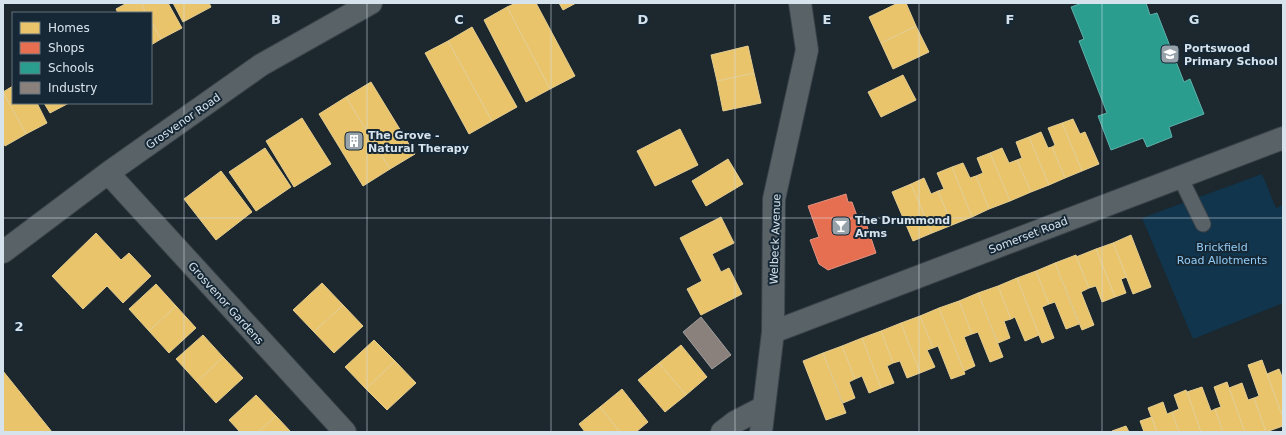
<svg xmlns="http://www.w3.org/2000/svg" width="1286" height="435" viewBox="0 0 1286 435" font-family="'DejaVu Sans',sans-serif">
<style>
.green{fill:#10354c}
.homes{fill:#e9c46a;stroke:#e4cd91}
.shops{fill:#e76f51;stroke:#e29280}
.schools{fill:#2a9d8f;stroke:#5eb2ab}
.industry{fill:#8a817c;stroke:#a19e9e}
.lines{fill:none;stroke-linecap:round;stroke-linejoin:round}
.lane-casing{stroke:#3a4249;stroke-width:17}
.street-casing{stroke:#3a4249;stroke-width:24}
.lane{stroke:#596267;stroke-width:15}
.street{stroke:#596267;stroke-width:22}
.grid{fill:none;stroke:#d7e3ec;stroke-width:1;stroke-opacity:0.55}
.labels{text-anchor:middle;stroke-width:4;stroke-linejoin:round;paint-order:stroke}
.poi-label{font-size:11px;font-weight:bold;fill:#d7e3ec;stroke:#162835;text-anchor:start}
.street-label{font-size:11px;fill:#d7e3ec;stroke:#162835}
.park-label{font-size:11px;fill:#94ccf5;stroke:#162835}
.grid-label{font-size:13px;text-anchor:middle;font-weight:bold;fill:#d7e3ec;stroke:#162835;stroke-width:4;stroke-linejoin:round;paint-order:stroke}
</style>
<rect width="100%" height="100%" fill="#1d272e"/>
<!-- green -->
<path class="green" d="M 1262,174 L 1276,208 L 1283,205 L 1283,303 L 1193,339 L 1142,218 Z"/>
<!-- homes -->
<path class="homes" d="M 127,3 L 141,3 L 146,13 L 118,13 L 116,9 Z
M 141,3 L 168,3 L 182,28 L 161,39 L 151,21 L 151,13 L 146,13 Z
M 173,3 L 209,3 L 211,7 L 183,22 Z
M 516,3 L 536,3 L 575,76 L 550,89 L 507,7 Z
M 559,3 L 576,3 L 563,10 Z
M 898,3 L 906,3 L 916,26 L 881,43 L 869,17 Z
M 507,7 L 550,89 L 526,102 L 484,20 Z
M 151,21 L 161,39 L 151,45 Z
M 916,26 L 929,52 L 893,69 L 881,43 Z
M 472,27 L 517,107 L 492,121 L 448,41 Z
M 448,41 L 492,121 L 469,134 L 425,53 Z
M 748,46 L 754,73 L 717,81 L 711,55 Z
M 754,73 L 761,103 L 723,111 L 717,81 Z
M 903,75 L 916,100 L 881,117 L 868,92 Z
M 371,82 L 415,154 L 390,169 L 346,97 Z
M 13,86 L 13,103 L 37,103 L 47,123 L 26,134 L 3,92 Z
M 3,92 L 26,134 L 5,146 L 3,142 Z
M 346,97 L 390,169 L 363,186 L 319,114 Z
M 44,103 L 69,103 L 50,113 Z
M 302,118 L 331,164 L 294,187 L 266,141 Z
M 1073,119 L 1080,134 L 1085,132 L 1099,164 L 1082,171 L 1062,123 Z
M 1062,123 L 1082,171 L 1065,178 L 1052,147 L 1055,145 L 1048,128 Z
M 680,129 L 698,165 L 655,186 L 637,151 Z
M 1041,132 L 1048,148 L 1052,147 L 1065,178 L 1049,185 L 1029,137 Z
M 1029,137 L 1049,185 L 1031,192 L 1017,160 L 1022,158 L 1016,142 Z
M 265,148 L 291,187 L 256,211 L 229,172 Z
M 1002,148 L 1009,163 L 1017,160 L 1031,192 L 1010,201 L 990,153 Z
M 990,153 L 1010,201 L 989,209 L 976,176 L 983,173 L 977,158 Z
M 728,159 L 743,184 L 706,206 L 692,181 Z
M 963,163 L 970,178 L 976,176 L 989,209 L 972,217 L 952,167 Z
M 952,167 L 972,217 L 952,225 L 938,191 L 944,189 L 937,173 Z
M 221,171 L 252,212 L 216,240 L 184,199 Z
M 924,178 L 931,194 L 938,191 L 952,225 L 932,233 L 911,184 Z
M 911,184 L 932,233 L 913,241 L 892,192 Z
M 721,217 L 734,243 L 712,254 L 721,272 L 729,268 L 742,294 L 701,315 L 687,289 L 702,281 L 680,238 Z
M 96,233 L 121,260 L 129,253 L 151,276 L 123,303 L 107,286 L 83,309 L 52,276 Z
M 1131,235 L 1151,287 L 1133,294 L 1113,243 Z
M 1113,243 L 1127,277 L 1121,279 L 1126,293 L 1115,297 L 1096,249 Z
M 1096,249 L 1115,297 L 1102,302 L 1096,286 L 1089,288 L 1076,257 Z
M 1076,255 L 1089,288 L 1081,292 L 1094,325 L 1082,330 L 1055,263 Z
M 1055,263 L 1079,324 L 1066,329 L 1055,302 L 1049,304 L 1036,271 Z
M 1036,271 L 1049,304 L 1042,307 L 1054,338 L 1042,343 L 1017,278 Z
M 1017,278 L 1039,335 L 1025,341 L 1015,317 L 1011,319 L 998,286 Z
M 322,283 L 343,305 L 314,332 L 293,310 Z
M 156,284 L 176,306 L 149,331 L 129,309 Z
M 998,286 L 1011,319 L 1004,321 L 1010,338 L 998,343 L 978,293 Z
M 978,293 L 1003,357 L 990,362 L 978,332 L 972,334 L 959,301 Z
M 959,301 L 972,334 L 964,337 L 975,366 L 964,371 L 939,308 Z
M 343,305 L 363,326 L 334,353 L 314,332 Z
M 176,306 L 196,328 L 169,353 L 149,331 Z
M 939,308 L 965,374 L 951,379 L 938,346 L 933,348 L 920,316 Z
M 920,316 L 933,348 L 927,350 L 935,367 L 920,373 L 901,323 Z
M 901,323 L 920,373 L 907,378 L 900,361 L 893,363 L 881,331 Z
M 881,331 L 893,363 L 887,366 L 894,383 L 881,388 L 862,338 Z
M 203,335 L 223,357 L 197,382 L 176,359 Z
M 862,338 L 881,388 L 869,393 L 862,376 L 855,379 L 842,346 Z
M 374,340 L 395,361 L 366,389 L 345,367 Z
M 681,345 L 707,377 L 686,395 L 659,363 Z
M 842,346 L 855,379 L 849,382 L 855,398 L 843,403 L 823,353 Z
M 823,353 L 846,413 L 826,420 L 803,361 Z
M 223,357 L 243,378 L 216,403 L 197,382 Z
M 1262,360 L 1283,418 L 1283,426 L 1266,432 L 1254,398 L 1259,396 L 1248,365 Z
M 395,361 L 416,383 L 387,410 L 366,389 Z
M 659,363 L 686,395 L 665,412 L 638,380 Z
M 1279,369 L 1283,379 L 1283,418 L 1267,374 Z
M 3,371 L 52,432 L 3,432 Z
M 1227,382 L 1229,388 L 1245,432 L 1223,432 L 1215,409 L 1221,407 L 1214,387 Z
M 1242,383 L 1248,400 L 1254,398 L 1266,432 L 1245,432 L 1229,388 Z
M 1202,387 L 1211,411 L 1215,409 L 1223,432 L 1201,432 L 1187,392 Z
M 622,389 L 648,422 L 636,432 L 620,432 L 600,407 Z
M 1186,390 L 1187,392 L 1201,432 L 1179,432 L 1172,412 L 1179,409 L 1174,395 Z
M 256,395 L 276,416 L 258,432 L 240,432 L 229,420 Z
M 1163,402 L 1167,414 L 1172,412 L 1179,432 L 1157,432 L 1148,408 Z
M 600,407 L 620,432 L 585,432 L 579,424 Z
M 276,416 L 291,432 L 258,432 Z
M 1152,417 L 1157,432 L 1144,432 L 1140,421 Z
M 1126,426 L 1129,432 L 1112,432 L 1112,431 Z"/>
<!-- shops -->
<path class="shops" d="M 846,194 L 848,202 L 852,202 L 857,216 L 863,214 L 876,253 L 828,270 L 819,264 L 810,240 L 819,237 L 808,206 Z"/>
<!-- schools -->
<path class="schools" d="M 1082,3 L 1146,3 L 1150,15 L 1157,13 L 1184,82 L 1190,79 L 1204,114 L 1169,127 L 1172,137 L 1147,147 L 1143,138 L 1111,150 L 1098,116 L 1107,113 L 1079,41 L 1084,39 L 1071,7 Z"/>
<!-- industry -->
<path class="industry" d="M 701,317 L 731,355 L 712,369 L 683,332 Z"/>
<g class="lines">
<!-- lane casing -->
<g class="lane-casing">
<path id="lane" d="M 1180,177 L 1203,224"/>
</g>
<!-- street casing -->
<g class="street-casing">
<path id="street" d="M 108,173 L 345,432
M 3,252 L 108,173 L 261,65 L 371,3
M 773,332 L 1283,138
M 722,432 L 735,422 L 764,407
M 761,432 L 773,332 L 774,199 L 807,50 L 800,3"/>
</g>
<!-- lane -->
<use href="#lane" class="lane"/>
<!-- street -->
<use href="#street" class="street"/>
</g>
<!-- grid -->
<path class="grid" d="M 184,3 L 184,432M 367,3 L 367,432M 551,3 L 551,432M 735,3 L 735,432M 919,3 L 919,432M 1102,3 L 1102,432M 3,218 L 1283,218"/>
<!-- icons -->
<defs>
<g id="school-square" transform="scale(1)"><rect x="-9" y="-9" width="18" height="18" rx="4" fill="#96a1aa" stroke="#162835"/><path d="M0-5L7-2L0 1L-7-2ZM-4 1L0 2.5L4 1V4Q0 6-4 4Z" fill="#fff"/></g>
<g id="building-square" transform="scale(1)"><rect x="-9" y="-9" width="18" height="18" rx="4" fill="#96a1aa" stroke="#162835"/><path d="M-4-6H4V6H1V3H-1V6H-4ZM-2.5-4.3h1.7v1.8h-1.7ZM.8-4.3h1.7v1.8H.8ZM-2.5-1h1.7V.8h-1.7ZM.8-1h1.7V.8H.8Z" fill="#fff"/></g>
<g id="bar-square" transform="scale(1)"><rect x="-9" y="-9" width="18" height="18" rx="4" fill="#96a1aa" stroke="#162835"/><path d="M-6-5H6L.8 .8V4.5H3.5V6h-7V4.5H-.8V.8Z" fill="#fff"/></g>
</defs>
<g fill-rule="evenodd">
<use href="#school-square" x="1170" y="54"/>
<use href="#building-square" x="354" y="141"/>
<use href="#bar-square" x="841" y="226"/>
</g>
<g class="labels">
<!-- poi labels -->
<g class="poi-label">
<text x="1184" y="52">Portswood<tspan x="1184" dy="13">Primary School</tspan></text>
<text x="368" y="139">The Grove -<tspan x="368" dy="13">Natural Therapy</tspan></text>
<text x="855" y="224">The Drummond<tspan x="855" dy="13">Arms</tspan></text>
</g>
<!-- street labels -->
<g class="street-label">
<text transform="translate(183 121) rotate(-35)" y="4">Grosvenor Road</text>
<text transform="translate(1028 235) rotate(-21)" y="4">Somerset Road</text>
<text transform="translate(775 239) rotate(-88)" y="4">Welbeck Avenue</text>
<text transform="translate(226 303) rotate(48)" y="4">Grosvenor Gardens</text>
</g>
<!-- park labels -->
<g class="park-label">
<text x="1222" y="251">Brickfield<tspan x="1222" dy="13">Road Allotments</tspan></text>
</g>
</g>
<g class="grid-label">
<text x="276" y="24">B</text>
<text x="459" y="24">C</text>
<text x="643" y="24">D</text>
<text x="827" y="24">E</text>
<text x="1010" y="24">F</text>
<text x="1194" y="24">G</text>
<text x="19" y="331">2</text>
</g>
<!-- border -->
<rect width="1286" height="435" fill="none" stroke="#d7e3ec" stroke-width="8"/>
<!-- legend -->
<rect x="12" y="12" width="140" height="92" fill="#162835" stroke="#63737e"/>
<rect x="20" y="22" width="20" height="12" fill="#e9c46a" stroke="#63737e"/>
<text x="48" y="32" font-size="12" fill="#d7e3ec">Homes</text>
<rect x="20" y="42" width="20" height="12" fill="#e76f51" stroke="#63737e"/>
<text x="48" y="52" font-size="12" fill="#d7e3ec">Shops</text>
<rect x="20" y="62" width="20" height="12" fill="#2a9d8f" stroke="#63737e"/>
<text x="48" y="72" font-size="12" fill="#d7e3ec">Schools</text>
<rect x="20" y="82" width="20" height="12" fill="#8a817c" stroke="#63737e"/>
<text x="48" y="92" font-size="12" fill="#d7e3ec">Industry</text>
</svg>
